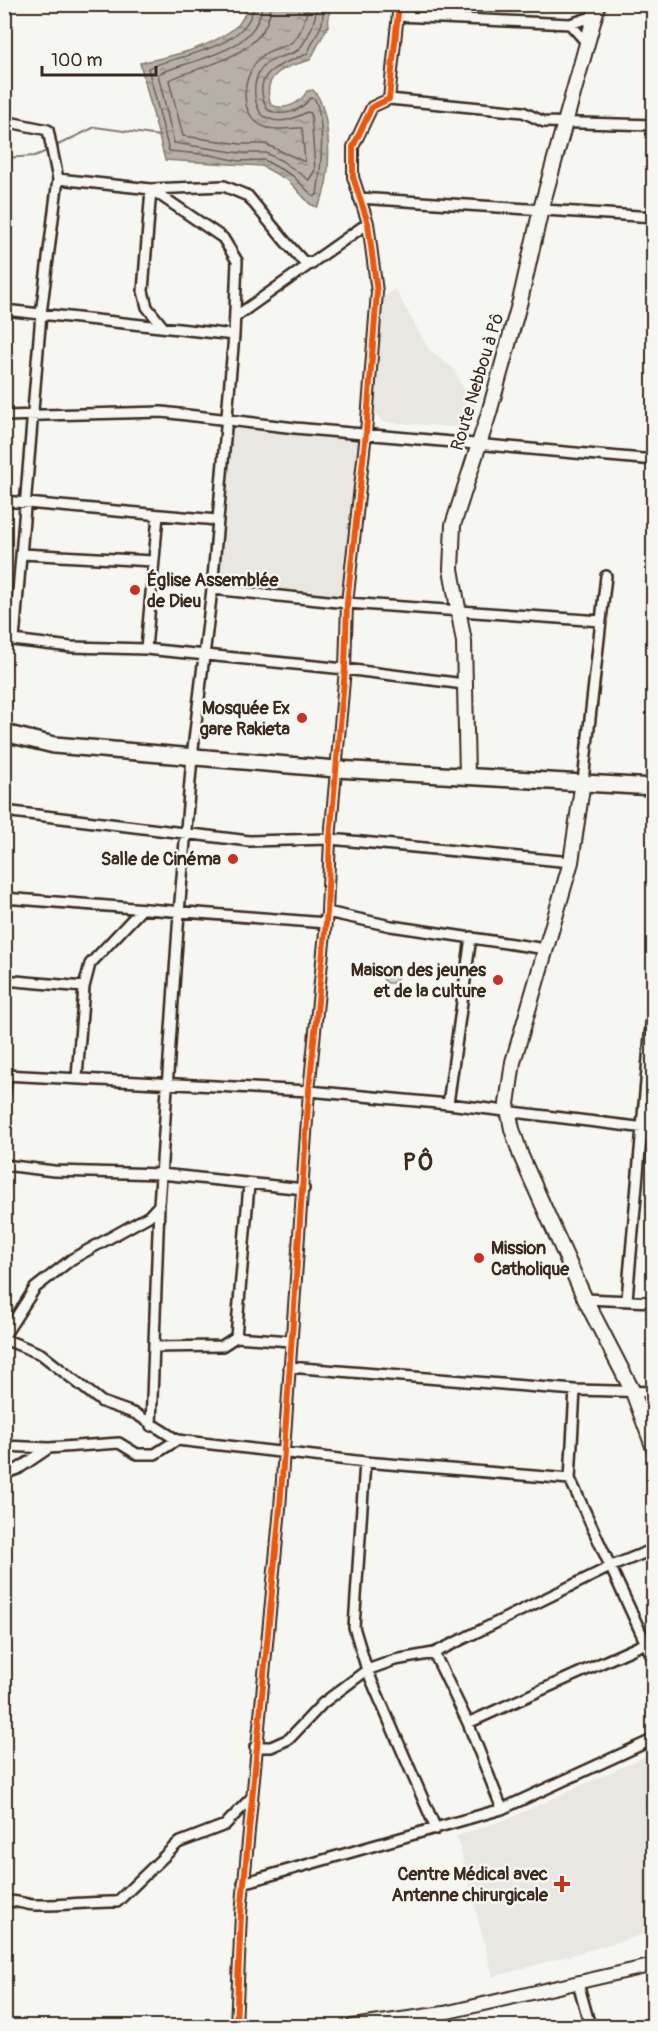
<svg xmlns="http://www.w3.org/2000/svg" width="658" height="2031" viewBox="0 0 658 2031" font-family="Pangolin,sans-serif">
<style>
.built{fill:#e8e7e2}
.garden{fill:url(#garden-furrows);stroke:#8a8278;stroke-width:1.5}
.water{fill:url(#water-ripples);stroke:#857a71;stroke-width:1.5}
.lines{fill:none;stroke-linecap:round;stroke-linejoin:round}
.shore{stroke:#6c6056;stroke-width:1.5}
.stream{stroke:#857a71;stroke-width:2}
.minor-casing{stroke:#3b2a1e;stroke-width:14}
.tertiary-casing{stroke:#3b2a1e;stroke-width:16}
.secondary-casing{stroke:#3b2a1e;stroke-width:18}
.trunk-casing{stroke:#3b2a1e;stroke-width:20}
.minor{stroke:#f6f6f2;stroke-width:9}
.tertiary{stroke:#f6f6f2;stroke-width:12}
.secondary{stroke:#f6f6f2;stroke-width:14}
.trunk{stroke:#f6f6f2;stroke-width:15}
.cycleway-casing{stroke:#f6f6f2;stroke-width:10}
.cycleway{stroke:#e8590c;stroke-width:6}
.poi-dot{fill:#c8321e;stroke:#f6f6f2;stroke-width:2}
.labels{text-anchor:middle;stroke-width:5;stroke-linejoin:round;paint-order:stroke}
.street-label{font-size:18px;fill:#3b2a1e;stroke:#f6f6f2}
.poi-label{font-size:18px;font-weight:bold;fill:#3b2a1e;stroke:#f6f6f2;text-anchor:end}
.district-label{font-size:24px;font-weight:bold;letter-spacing:1.5px;fill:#3b2a1e;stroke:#f6f6f2}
</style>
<defs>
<pattern id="garden-furrows" width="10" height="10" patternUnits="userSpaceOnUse" patternTransform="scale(1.5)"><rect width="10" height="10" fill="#dad9d3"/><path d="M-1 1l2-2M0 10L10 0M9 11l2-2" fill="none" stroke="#bcbab5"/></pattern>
<pattern id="water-ripples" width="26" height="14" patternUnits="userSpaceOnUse" patternTransform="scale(1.5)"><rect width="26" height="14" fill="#b6b0a9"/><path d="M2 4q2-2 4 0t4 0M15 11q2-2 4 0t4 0" fill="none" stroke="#958f89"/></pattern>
</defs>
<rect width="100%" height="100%" fill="#f6f6f2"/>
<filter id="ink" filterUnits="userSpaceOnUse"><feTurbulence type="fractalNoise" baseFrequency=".0167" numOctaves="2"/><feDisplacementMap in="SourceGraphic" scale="12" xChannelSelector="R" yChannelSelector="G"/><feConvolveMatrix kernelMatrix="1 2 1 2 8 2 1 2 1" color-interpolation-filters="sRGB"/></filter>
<g filter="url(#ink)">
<!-- built -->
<path class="built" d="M 395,289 L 429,350 L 454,369 L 464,391 L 481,392 L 482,397 L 458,427 L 382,422 L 374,411 L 382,299 Z
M 229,425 L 360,437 L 343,597 L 216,585 Z
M 653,1753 L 653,1932 L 493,1977 L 457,1836 L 510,1818 Z"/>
<!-- garden -->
<path class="garden" d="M382 975a8 8 0 1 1 16 0a8 8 0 1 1-16 0Z"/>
<!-- water -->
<path class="water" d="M 249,5 L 330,5 L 328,26 L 310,60 C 285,67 260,74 271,105 C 285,111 300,104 307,91 L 313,90 C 332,107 334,187 317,207 L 310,204 L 289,181 L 262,166 L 165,160 L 140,63 C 171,56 213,48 238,25 C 243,20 246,11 249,5 Z"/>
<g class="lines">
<!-- shore -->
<path class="shore" d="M 254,4 C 249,49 180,54 148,68 L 169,151 L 211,155 L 239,161 L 264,160 L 293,176 L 314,197 L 317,195 C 321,168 326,125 315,99 L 310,98 C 301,112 281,118 267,109 C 249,71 281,65 307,54 L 322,24 L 324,4
M 262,4 C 259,53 191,59 158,74 L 174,143 L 240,153 L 266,153 L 282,161 L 309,180 L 315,170 L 311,113 L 307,112 C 292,120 276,126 261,114 C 251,97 252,71 271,60 C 279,56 296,55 301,47 C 310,35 316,19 317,4
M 271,4 C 269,56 204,64 169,80 L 183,136 L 241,144 L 265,144 L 305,162 L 302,128 C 290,127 278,132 265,127 C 236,116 242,73 262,56 C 270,48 283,49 292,42 C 301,35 307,16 308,4"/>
<!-- stream -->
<path class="stream" d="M 54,147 L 95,127 L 160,136
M 4,158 L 35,156 L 49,150"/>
<!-- minor casing -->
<g class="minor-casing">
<path id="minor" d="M 398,16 L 570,24 L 595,16
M 570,24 L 587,43
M 389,99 L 523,112 L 544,122 L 654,125
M 4,121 L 48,130 L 58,179 L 41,314 L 14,640
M 58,179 L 151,189 L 223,238 L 237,261 L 234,335
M 359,198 L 654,217
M 4,310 L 234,335 L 212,589 L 192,757 L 179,913 L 159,1205 L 151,1426
M 235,317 L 368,223
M 163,327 L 147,307 L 143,291 L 151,189 L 224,186 L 248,196 L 284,240 L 302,260 L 312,264
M 4,416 L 162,412 L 295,428 L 654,460
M 4,501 L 217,520
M 22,554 L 153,561
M 212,589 L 347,603 L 601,621
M 4,639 L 71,647 L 146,649 L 345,669 L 464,684
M 146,649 L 158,515
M 583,781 L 606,576
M 4,811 L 249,841 L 330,839 L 571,862
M 4,898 L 326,923
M 327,912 L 391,926 L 546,949
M 4,980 L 84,987
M 4,1075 L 309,1091 L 448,1104 L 654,1129
M 77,1077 L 84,987 L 90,964 L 141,910
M 4,1097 L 7,1075
M 448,1104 L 471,937
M 4,1165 L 54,1171 L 161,1174 L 304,1189
M 585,1299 L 654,1302
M 627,1299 L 654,990
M 4,1336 L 35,1288 L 72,1259 L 149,1216 L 159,1205
M 236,1337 L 249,1185
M 4,1339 L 41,1354 L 102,1402 L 136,1414 L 177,1440 L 365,1462 L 570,1479 L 575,1390
M 154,1347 L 222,1346 L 236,1337 L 290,1341
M 289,1367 L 575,1390 L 654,1392
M 4,1446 L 49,1448 L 119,1443 L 137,1454 L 155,1454 L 177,1440
M 365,1462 L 354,1627 L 367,1670 L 436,1829
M 4,1474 L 18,1469 L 49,1448
M 570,1479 L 654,1661
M 434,1653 L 468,1723 L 502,1809
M 468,1723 L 646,1643
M 255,1747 L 271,1747 L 289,1739 L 323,1703 L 367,1670 L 395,1660 L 434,1653 L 612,1566 L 654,1549
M 243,1883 L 502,1809 L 654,1739
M 4,1902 C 17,1899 24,1905 36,1905 C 63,1906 89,1901 117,1902 L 178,1843 L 225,1825 L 251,1798
M 578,1983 L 590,2026
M 236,2026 L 241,1914 L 280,1508 L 309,1091 L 327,912 L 330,839 L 345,669 L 347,603 L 366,433 L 377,292 L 368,223 L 353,177 L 353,147 L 372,107 L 389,99 L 399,4"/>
</g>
<!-- tertiary casing -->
<g class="tertiary-casing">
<path id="tertiary" d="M 352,2026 L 444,2013 L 654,1965"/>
</g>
<!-- secondary casing -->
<g class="secondary-casing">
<path id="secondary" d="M 467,775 L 464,642 L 451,569 L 453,525 L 489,413 L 520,301 L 541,209 L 598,4
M 583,781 L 571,862 L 513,1062 L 507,1104 L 512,1129 L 521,1156 L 585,1299 L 633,1392 L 654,1449"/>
</g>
<!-- trunk casing -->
<g class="trunk-casing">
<path id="trunk" d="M 4,733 L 54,745 L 336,769 L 654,787"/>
</g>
<!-- minor -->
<use href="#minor" class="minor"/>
<!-- tertiary -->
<use href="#tertiary" class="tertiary"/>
<!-- secondary -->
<use href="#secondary" class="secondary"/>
<!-- trunk -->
<use href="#trunk" class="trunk"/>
<!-- cycleway casing -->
<g class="cycleway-casing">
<path id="cycleway" d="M 236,2026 L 241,1914 L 280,1508 L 309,1091 L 327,912 L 330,839 L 345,669 L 347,603 L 366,433 L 377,292 L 368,223 L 353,177 L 353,147 L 372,107 L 389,99 L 399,4"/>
</g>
<!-- cycleway -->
<use href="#cycleway" class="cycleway"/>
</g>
</g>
<!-- markers -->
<g class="poi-dot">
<circle cx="135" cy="590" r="6"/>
<circle cx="302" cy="718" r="6"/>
<circle cx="233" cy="859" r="6"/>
<circle cx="498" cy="980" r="6"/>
<circle cx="479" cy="1258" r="6"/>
<path d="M559 1875h6v6h6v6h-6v6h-6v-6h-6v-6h6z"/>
</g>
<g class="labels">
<!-- street labels -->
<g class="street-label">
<text transform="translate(477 382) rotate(-73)" y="6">Route Nebbou à Pô</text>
</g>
<!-- poi labels -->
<g class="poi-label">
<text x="147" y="586" text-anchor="start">Église Assemblée<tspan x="147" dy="21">de Dieu</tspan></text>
<text x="290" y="714">Mosquée Ex<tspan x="290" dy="21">gare Rakieta</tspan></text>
<text x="221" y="865">Salle de Cinéma</text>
<text x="486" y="976">Maison des jeunes<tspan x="486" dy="21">et de la culture</tspan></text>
<text x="491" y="1254" text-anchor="start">Mission<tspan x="491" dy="21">Catholique</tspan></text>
<text x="548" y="1880">Centre Médical avec<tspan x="548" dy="21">Antenne chirurgicale</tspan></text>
</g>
<!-- district labels -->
<g class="district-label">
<text x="419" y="1170">PÔ</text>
</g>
</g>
<!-- margin -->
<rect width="658" height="2031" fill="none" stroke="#f6f6f2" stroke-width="24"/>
<rect x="12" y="12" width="634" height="2007" fill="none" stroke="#3b2a1e" stroke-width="2" filter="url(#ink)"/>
<!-- scale -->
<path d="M42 66v9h114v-9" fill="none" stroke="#3b2a1e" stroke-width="3"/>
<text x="51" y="66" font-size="18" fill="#3b2a1e" stroke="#f6f6f2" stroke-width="4.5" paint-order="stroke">100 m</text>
</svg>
